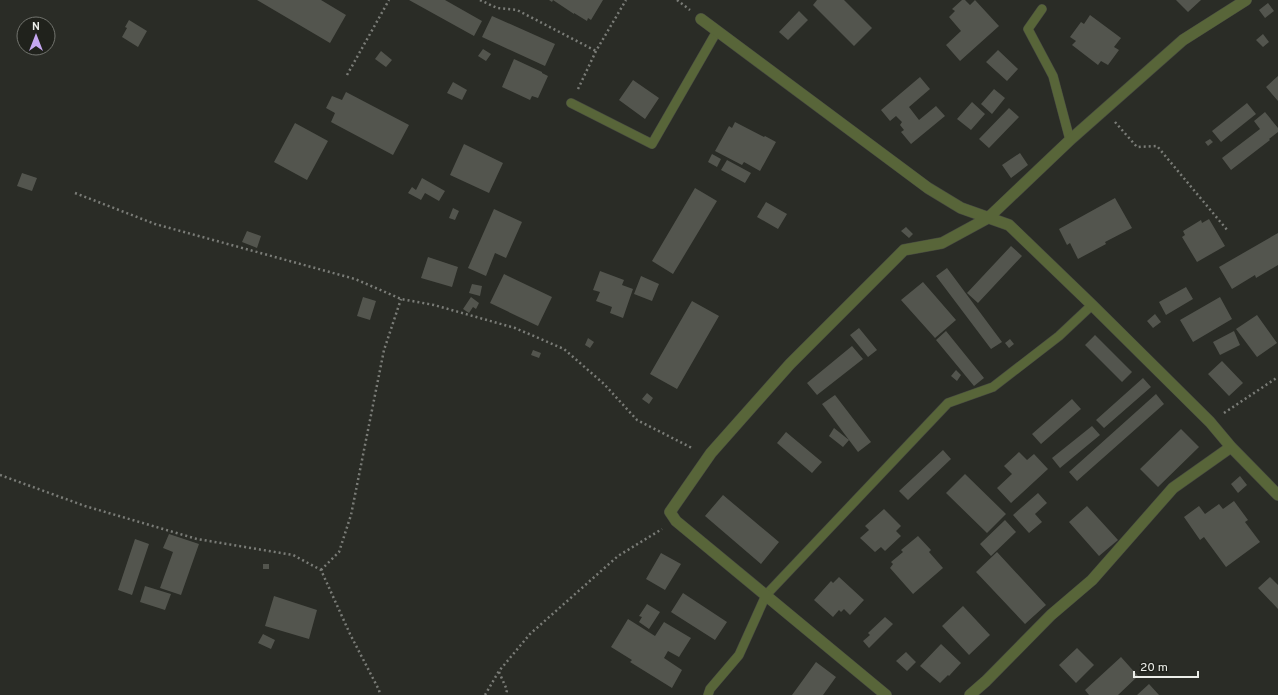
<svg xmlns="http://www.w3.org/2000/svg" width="1278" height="695" viewBox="0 0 1278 695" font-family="Overpass,sans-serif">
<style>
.building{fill:#53554e}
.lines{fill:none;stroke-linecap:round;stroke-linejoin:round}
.service-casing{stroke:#454741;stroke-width:10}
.minor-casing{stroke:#454741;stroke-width:12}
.path{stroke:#7a7c77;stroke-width:2.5;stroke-dasharray:2 3;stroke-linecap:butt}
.service{stroke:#586539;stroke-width:9}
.minor{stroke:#586539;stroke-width:11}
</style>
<rect width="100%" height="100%" fill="#2a2c26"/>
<!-- building -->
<path class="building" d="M 257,0 L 321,0 L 346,15 L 330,43 Z
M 409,0 L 445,0 L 482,21 L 474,36 Z
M 549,0 L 603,0 L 591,20 L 588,18 L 587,21 L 574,13 L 574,14 L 553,0 L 552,2 Z
M 817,0 L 844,0 L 872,28 L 854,46 L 813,5 Z
M 962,0 L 965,0 L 970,5 L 975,0 L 999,26 L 960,61 L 946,45 L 961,31 L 949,17 L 955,11 L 952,9 Z
M 1176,0 L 1201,0 L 1188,12 Z
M 1268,3 L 1274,11 L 1265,18 L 1259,10 Z
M 799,11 L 808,20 L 788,40 L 779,32 Z
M 1090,15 L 1121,38 L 1114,47 L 1119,50 L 1108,65 L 1101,61 L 1098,65 L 1072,45 L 1076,41 L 1070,37 L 1081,22 L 1084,24 Z
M 492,16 L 555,44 L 545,66 L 482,37 Z
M 129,20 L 147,31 L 138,47 L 122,37 L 127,28 L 125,27 Z
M 1263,34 L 1269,42 L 1263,47 L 1256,40 Z
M 483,49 L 491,54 L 486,61 L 478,56 Z
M 998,50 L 1018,69 L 1007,81 L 986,62 Z
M 381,51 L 392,60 L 386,67 L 375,59 Z
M 514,59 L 542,72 L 542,73 L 548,76 L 538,98 L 532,96 L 530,100 L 502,87 Z
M 1278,76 L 1278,101 L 1266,87 Z
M 920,77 L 930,89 L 909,107 L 919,120 L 936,106 L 945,116 L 911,144 L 901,132 L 904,130 L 900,125 L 902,122 L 896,116 L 890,121 L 881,110 Z
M 633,80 L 659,98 L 645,119 L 619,100 Z
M 453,82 L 467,90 L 462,100 L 447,93 Z
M 994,89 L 1005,98 L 992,114 L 981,104 Z
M 346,92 L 409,125 L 393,155 L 331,122 L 335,113 L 326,108 L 332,96 L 342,100 Z
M 972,102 L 985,114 L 971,130 L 957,119 Z
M 1247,103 L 1256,114 L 1221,142 L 1212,131 Z
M 1009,108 L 1019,117 L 989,148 L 979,139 Z
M 1265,112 L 1278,128 L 1278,132 L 1269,139 L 1270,140 L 1231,170 L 1222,158 L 1260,129 L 1254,121 Z
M 735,122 L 764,137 L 765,136 L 776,142 L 760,171 L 744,162 L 742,165 L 715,151 L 729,126 L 732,128 Z
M 295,123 L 328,141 L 307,180 L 274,162 Z
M 1210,139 L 1213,142 L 1208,146 L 1205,142 Z
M 464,144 L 503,163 L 489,193 L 450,175 Z
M 1020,153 L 1028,165 L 1011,178 L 1002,165 Z
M 712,154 L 721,159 L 717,167 L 708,162 Z
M 727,160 L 751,173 L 745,183 L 721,170 Z
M 22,173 L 37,178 L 32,191 L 17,186 Z
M 422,178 L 445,191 L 439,201 L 425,193 L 421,200 L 408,193 L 412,187 L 416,190 Z
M 695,188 L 717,201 L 673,274 L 652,261 Z
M 1115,198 L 1132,228 L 1105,242 L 1106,244 L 1078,259 L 1070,243 L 1067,245 L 1059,229 Z
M 766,202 L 787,214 L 778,229 L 757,217 Z
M 453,208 L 459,211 L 455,220 L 449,218 Z
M 494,209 L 522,222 L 506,258 L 495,253 L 486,276 L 468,268 Z
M 1209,219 L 1225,246 L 1197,262 L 1182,237 L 1185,235 L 1183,231 L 1201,220 L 1202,223 Z
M 906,227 L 913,234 L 909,238 L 901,231 Z
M 247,231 L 261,236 L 257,248 L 242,242 Z
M 1278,233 L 1278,265 L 1256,278 L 1255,275 L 1232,289 L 1219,267 Z
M 1011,246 L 1022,256 L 978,303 L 967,293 Z
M 428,257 L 458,267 L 452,287 L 421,278 Z
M 947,268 L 1002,342 L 991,349 L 936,276 Z
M 600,271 L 624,280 L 622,285 L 633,289 L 623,318 L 610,313 L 612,307 L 596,301 L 600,292 L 593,290 Z
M 504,274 L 552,297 L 538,326 L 490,303 Z
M 641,276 L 659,284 L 652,301 L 634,294 Z
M 923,282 L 956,320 L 935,338 L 901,300 Z
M 472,284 L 482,286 L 480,296 L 469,293 Z
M 1186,287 L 1193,299 L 1166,315 L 1159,302 Z
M 363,297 L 376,301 L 370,320 L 357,316 Z
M 471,297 L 479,303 L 476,309 L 473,307 L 469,313 L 463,309 Z
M 1220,297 L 1232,319 L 1193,342 L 1180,320 Z
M 692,301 L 719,316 L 677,389 L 650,374 Z
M 1155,314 L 1161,322 L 1153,328 L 1147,321 Z
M 1257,315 L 1277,343 L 1257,357 L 1236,329 Z
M 859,328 L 877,350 L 868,357 L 850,335 Z
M 946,331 L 984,378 L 974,386 L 936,340 Z
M 1234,331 L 1240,345 L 1220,355 L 1213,342 Z
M 1095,335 L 1132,372 L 1122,382 L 1085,345 Z
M 588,338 L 594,342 L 590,348 L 585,345 Z
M 1010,339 L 1014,344 L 1009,348 L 1005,343 Z
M 852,346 L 863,359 L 817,395 L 807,383 Z
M 533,350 L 541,353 L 539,358 L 531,355 Z
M 1222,361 L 1243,383 L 1229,396 L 1208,374 Z
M 956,370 L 961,375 L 957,381 L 951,376 Z
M 1143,378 L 1151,387 L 1104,428 L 1096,420 Z
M 647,393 L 653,398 L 649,404 L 642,399 Z
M 1156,394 L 1164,404 L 1077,481 L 1069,472 Z
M 835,395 L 871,442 L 858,452 L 822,404 Z
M 1072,399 L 1081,409 L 1041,444 L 1032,434 Z
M 1092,426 L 1100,435 L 1060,468 L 1052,458 Z
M 834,428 L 849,440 L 843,447 L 829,436 Z
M 1181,429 L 1199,447 L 1158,487 L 1140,469 Z
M 786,432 L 822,462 L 812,473 L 777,443 Z
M 943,450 L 951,459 L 908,500 L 899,491 Z
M 1019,452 L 1027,460 L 1034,454 L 1048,469 L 1011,503 L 997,488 L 1012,474 L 1004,466 Z
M 965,474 L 1006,514 L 987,533 L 946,493 Z
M 1240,476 L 1247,485 L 1238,493 L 1231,484 Z
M 1038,493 L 1047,503 L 1035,514 L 1042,522 L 1029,533 L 1013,515 Z
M 723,495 L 779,542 L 761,564 L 705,516 Z
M 1234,501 L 1248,520 L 1245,522 L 1260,542 L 1226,567 L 1204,537 L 1200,540 L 1184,517 L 1199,506 L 1205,514 L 1219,504 L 1223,509 Z
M 1087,506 L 1118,540 L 1099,556 L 1069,522 Z
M 884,509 L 901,526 L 896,531 L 901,536 L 885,551 L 881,547 L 875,552 L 860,538 L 869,530 L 865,526 Z
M 1005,520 L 1016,532 L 991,556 L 980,544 Z
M 169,534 L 199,544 L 181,595 L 160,588 L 173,552 L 163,548 Z
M 918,536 L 931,550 L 929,552 L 943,568 L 913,594 L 890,568 L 893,564 L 891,562 L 903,552 L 901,550 Z
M 135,539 L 149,544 L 132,595 L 118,590 Z
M 997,552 L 1046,605 L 1025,624 L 976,572 Z
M 661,553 L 681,564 L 665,590 L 646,579 Z
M 263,564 L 269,564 L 269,569 L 263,569 Z
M 839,577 L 864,600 L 850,615 L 844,609 L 841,612 L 839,610 L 833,617 L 814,600 L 831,581 L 833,583 Z
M 1270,577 L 1278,585 L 1278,609 L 1258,588 Z
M 145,586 L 171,594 L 165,610 L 140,602 Z
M 683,593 L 727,622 L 715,640 L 671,612 Z
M 274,596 L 317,610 L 309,639 L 265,626 Z
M 647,604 L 660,612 L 649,629 L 639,622 L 642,617 L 639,616 Z
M 963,606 L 990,635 L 969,655 L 942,626 Z
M 885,617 L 893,624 L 869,648 L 863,641 L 870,635 L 868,633 Z
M 628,619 L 655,636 L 664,622 L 691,638 L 679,657 L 668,651 L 664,658 L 682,670 L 672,688 L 630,662 L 632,660 L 611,647 Z
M 263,634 L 275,640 L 271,649 L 258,643 Z
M 941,644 L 961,663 L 949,676 L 948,675 L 940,683 L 920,666 Z
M 1077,648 L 1094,665 L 1076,683 L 1059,665 Z
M 906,652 L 916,662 L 907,671 L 896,661 Z
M 1121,657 L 1138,676 L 1118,695 L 1089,695 L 1085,690 Z
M 816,662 L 836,677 L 823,695 L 792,695 Z
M 1149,684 L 1159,695 L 1137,695 Z"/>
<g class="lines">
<!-- service casing -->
<g class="service-casing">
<path id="service" d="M 1042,9 L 1028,29 L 1053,76 L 1070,140
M 571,103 L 652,144 L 717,31
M 708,695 L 710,689 L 739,655 L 766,595 L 948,403 L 993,387 L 1059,336 L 1092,305"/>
</g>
<!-- minor casing -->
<g class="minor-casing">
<path id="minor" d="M 701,19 L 928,188 L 961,208 L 1009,225 L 1092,305 L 1210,422 L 1231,447 L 1278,495
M 886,695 L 676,521 L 670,512 L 711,453 L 790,364 L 904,250 L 942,243 L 988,218 L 1070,140 L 1183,40 L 1246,0
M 970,695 L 986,681 L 1051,615 L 1092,580 L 1173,488 L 1231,447"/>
</g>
<!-- path -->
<path class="path" d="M 480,0 L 497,8 L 517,10 L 596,51
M 677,0 L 690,10
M 347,75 L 389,0
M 578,89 L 596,51 L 626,0
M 1115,122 L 1137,147 L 1157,146 L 1228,231
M 75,193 L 155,224 L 355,279 L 401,299 L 434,305 L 515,328 L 564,349 L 604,384 L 637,420 L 690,447 L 693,449
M 1224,413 L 1278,377
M 0,475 L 85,506 L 197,539 L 293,555 L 321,570 L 350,634 L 379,690 L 380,695
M 321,570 L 339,552 L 351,515 L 384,350 L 401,299
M 499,672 L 507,690 L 506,695
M 485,695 L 499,671 L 530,634 L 618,556 L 662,529"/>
<!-- service -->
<use href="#service" class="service"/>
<!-- minor -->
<use href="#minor" class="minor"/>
</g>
<!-- north arrow -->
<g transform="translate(36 36)"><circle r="19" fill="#20221c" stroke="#72746e"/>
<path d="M0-3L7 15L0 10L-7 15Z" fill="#c5a7f1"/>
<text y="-6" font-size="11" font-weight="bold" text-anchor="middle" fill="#eceee9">N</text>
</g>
<!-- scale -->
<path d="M1134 671v6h64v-6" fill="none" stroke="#eceee9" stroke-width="2"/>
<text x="1140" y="671" font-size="12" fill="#eceee9" stroke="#20221c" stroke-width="3" paint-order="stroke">20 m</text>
</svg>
